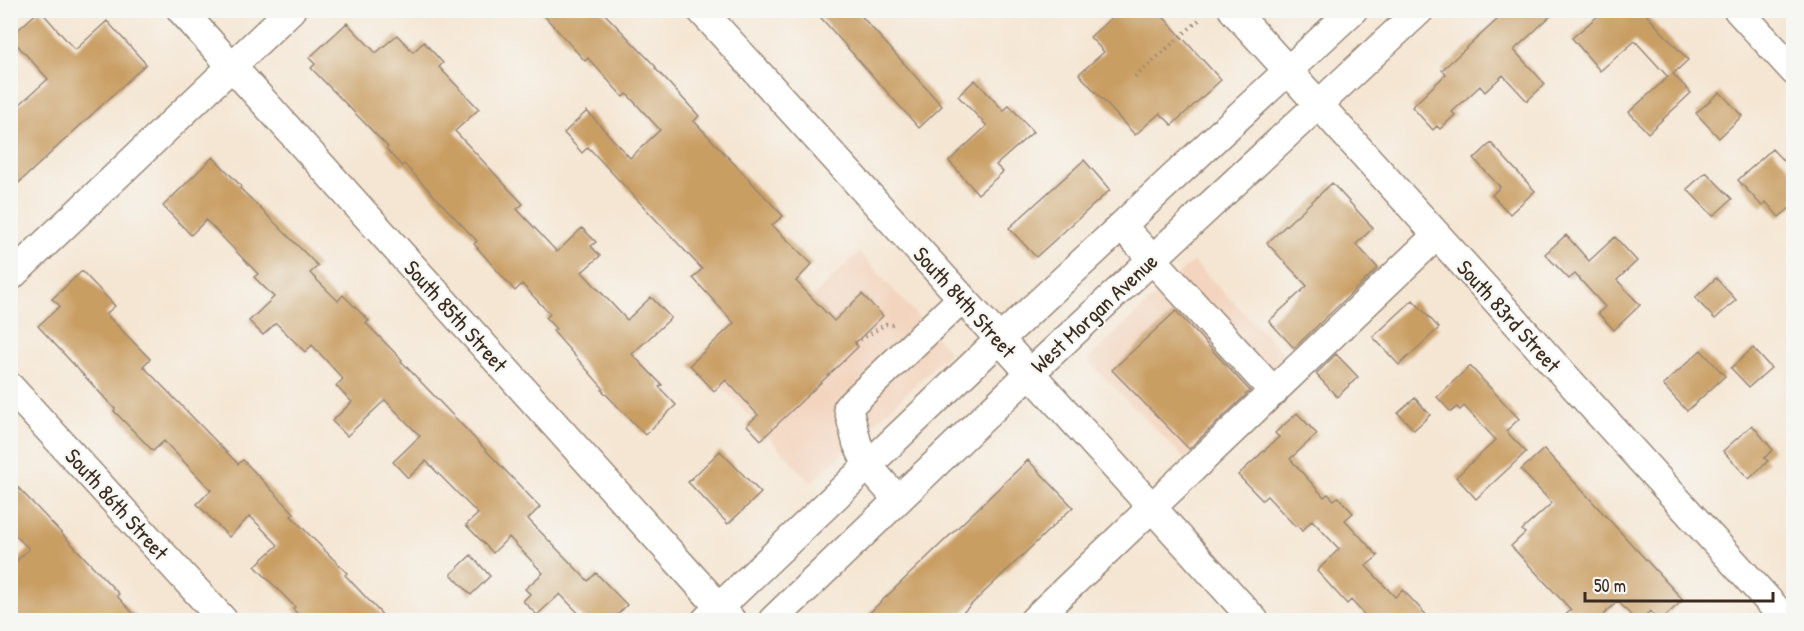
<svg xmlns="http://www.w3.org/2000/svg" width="1804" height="631" viewBox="0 0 1804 631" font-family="'Patrick Hand',sans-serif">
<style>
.built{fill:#f3d4be}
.building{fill:#c99e64}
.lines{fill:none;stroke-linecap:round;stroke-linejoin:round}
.minor-casing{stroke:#988878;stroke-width:31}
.path{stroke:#988878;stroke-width:4;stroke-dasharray:1.5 4.5;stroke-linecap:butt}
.minor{stroke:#fff;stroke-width:28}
.labels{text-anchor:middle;stroke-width:4.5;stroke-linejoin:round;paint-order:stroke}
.street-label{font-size:22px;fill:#3b2a1e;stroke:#f6f6f2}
</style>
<rect width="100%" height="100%" fill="#f6f6f2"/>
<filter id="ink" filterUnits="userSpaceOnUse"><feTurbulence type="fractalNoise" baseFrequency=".0167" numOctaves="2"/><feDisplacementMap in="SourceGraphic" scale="12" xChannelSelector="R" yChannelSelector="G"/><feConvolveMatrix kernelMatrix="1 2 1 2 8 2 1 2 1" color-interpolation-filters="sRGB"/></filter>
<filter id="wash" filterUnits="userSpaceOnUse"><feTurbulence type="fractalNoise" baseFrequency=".008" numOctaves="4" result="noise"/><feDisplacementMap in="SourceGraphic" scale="24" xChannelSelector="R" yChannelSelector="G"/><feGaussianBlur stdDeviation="1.35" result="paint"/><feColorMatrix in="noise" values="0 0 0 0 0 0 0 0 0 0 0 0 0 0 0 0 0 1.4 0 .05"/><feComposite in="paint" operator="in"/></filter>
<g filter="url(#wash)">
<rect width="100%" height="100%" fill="#f5e6d3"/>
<!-- built -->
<path class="built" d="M 859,252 L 950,352 L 811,483 L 721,385 Z
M 1193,261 L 1291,361 L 1186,460 L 1087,360 Z"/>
<g id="blocks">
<!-- building -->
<path class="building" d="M 40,10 L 75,50 L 107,21 L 146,64 L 10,191 L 10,113 L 48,79 L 10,37 Z
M 539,10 L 601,10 L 656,67 L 655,68 L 699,116 L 694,121 L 783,216 L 772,225 L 812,264 L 796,281 L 834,321 L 862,294 L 883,316 L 855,343 L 858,347 L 761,440 L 747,425 L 758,415 L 726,380 L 714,391 L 690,365 L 734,323 L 693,278 L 702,269 L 588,147 L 582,153 L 564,133 L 587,111 L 630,158 L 660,130 L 627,94 L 623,97 L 588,58 L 585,61 Z
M 814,10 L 856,10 L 942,106 L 919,128 Z
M 1120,10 L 1157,10 L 1221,80 L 1172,125 L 1160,113 L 1135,135 L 1079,74 L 1104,52 L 1090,37 Z
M 1508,10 L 1557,10 L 1514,50 L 1545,84 L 1527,101 L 1503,75 L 1485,92 L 1480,86 L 1452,112 L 1455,115 L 1440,129 L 1437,126 L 1433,130 L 1412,107 L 1446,74 L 1442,70 Z
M 1605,10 L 1642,10 L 1688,60 L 1673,74 L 1691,93 L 1648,133 L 1629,112 L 1668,77 L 1635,41 L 1600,71 L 1572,38 Z
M 347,23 L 376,53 L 397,35 L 413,52 L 424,42 L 443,63 L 439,67 L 479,109 L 455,131 L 523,204 L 517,209 L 557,252 L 582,228 L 596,242 L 591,246 L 600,256 L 582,272 L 627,320 L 651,297 L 671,318 L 632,354 L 662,385 L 659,387 L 676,405 L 645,435 L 602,390 L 603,388 L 553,331 L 556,329 L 546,318 L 550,314 L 522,284 L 515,291 L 474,244 L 477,241 L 404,164 L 402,166 L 386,149 L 388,147 L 311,68 L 315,64 L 309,58 Z
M 975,80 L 1004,111 L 1009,105 L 1033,132 L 996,165 L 1003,172 L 978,194 L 949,161 L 987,126 L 958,96 Z
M 1720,92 L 1742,116 L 1719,138 L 1696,113 Z
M 1491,143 L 1535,191 L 1510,214 L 1492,195 L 1500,187 L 1474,159 Z
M 1772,149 L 1794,172 L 1794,205 L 1779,217 L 1766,202 L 1762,206 L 1738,180 Z
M 213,157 L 241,186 L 240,188 L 318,266 L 310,273 L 338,301 L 343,295 L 369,321 L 366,323 L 402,360 L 401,361 L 540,507 L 528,519 L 588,581 L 596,573 L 627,605 L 611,621 L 586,621 L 560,594 L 537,615 L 523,601 L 530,594 L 525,589 L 543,573 L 509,537 L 493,553 L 466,525 L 478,514 L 426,461 L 408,478 L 393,462 L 420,436 L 385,400 L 347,436 L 332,421 L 352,402 L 336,386 L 343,379 L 312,345 L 305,352 L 276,323 L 263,335 L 249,321 L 274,297 L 254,277 L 258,274 L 206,220 L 191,235 L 163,206 Z
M 1084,160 L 1110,190 L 1036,257 L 1009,228 Z
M 1706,172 L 1732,199 L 1713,216 L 1687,189 Z
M 1332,183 L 1373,228 L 1356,244 L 1378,268 L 1294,348 L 1269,321 L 1307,286 L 1267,243 Z
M 1566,235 L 1589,261 L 1615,237 L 1637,261 L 1617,280 L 1640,305 L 1614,330 L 1598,313 L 1605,307 L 1575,274 L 1569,279 L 1545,254 Z
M 82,271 L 115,306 L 106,314 L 150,359 L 143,366 L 238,464 L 243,460 L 294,513 L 291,516 L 347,573 L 345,575 L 388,621 L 304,621 L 293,609 L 295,607 L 255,566 L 278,545 L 250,516 L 229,537 L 197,504 L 211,490 L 164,441 L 153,451 L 114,411 L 115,409 L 38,326 L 60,306 L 52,299 Z
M 1716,278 L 1736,300 L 1715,319 L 1695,298 Z
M 1413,300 L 1439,328 L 1399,365 L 1373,337 Z
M 1176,311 L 1250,391 L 1189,449 L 1112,370 Z
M 1753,348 L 1771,368 L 1749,387 L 1731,368 Z
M 1701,350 L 1725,376 L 1687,411 L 1663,385 Z
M 1336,354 L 1358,377 L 1337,397 L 1316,374 Z
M 1470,366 L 1519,419 L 1506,431 L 1526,452 L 1476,499 L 1456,477 L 1496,440 L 1464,406 L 1460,410 L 1457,407 L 1451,412 L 1437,397 Z
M 1415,398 L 1430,415 L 1414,430 L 1398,413 Z
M 1297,413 L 1317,434 L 1290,459 L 1324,497 L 1328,494 L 1334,500 L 1338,497 L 1353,513 L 1345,520 L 1378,556 L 1366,566 L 1395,597 L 1403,590 L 1432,621 L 1370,621 L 1351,600 L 1347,604 L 1317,571 L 1339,549 L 1312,520 L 1302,531 L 1297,525 L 1295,526 L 1267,496 L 1262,500 L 1238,475 L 1279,437 L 1275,433 Z
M 1752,425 L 1773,450 L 1764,458 L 1768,461 L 1749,479 L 1723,451 Z
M 1544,449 L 1683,600 L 1660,621 L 1650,611 L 1640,621 L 1636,621 L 1618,601 L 1597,621 L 1559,621 L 1571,610 L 1511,546 L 1525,533 L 1522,530 L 1552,503 L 1521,470 Z
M 720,451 L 761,493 L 728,524 L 688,482 Z
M 1028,460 L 1073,507 L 954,621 L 861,621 Z
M 10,479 L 119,594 L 117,596 L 140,621 L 10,621 L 10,567 L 29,549 L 10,530 Z
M 471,555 L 490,576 L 471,595 L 451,574 Z"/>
</g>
</g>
<g filter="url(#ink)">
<use href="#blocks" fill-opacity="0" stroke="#988878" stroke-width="1.5"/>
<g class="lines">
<!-- minor casing -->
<g class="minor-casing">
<path id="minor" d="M 181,10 L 731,620
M 701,10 L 1254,620
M 1233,10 L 1786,620
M 1738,10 L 1794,71
M 1122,226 L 1274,392
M 10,277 L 291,10
M 10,387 L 223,620
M 898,500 L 868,466 L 857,443 L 848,407 L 962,298
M 706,620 L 999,340 L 1353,10
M 773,620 L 1029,374 L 1420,10
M 1034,620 L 1437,235"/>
</g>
<!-- path -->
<path class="path" d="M 1135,77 L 1199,20
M 855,343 L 886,324 L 894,325"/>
<!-- minor -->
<use href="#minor" class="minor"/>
</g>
</g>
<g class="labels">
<!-- street labels -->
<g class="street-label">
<text transform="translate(965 302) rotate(48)" y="8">South 84th Street</text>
<text transform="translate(1094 313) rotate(-43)" y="8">West Morgan Avenue</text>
<text transform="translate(456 316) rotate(48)" y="8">South 85th Street</text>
<text transform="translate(1509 316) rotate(48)" y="8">South 83rd Street</text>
<text transform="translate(117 504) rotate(48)" y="8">South 86th Street</text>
</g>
</g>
<!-- margin -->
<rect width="1804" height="631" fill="none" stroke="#f6f6f2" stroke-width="36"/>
<!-- scale -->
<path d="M1585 592v9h188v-9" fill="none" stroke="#3b2a1e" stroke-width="3"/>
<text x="1594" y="592" font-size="18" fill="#3b2a1e" stroke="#f6f6f2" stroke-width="4.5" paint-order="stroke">50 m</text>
</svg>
